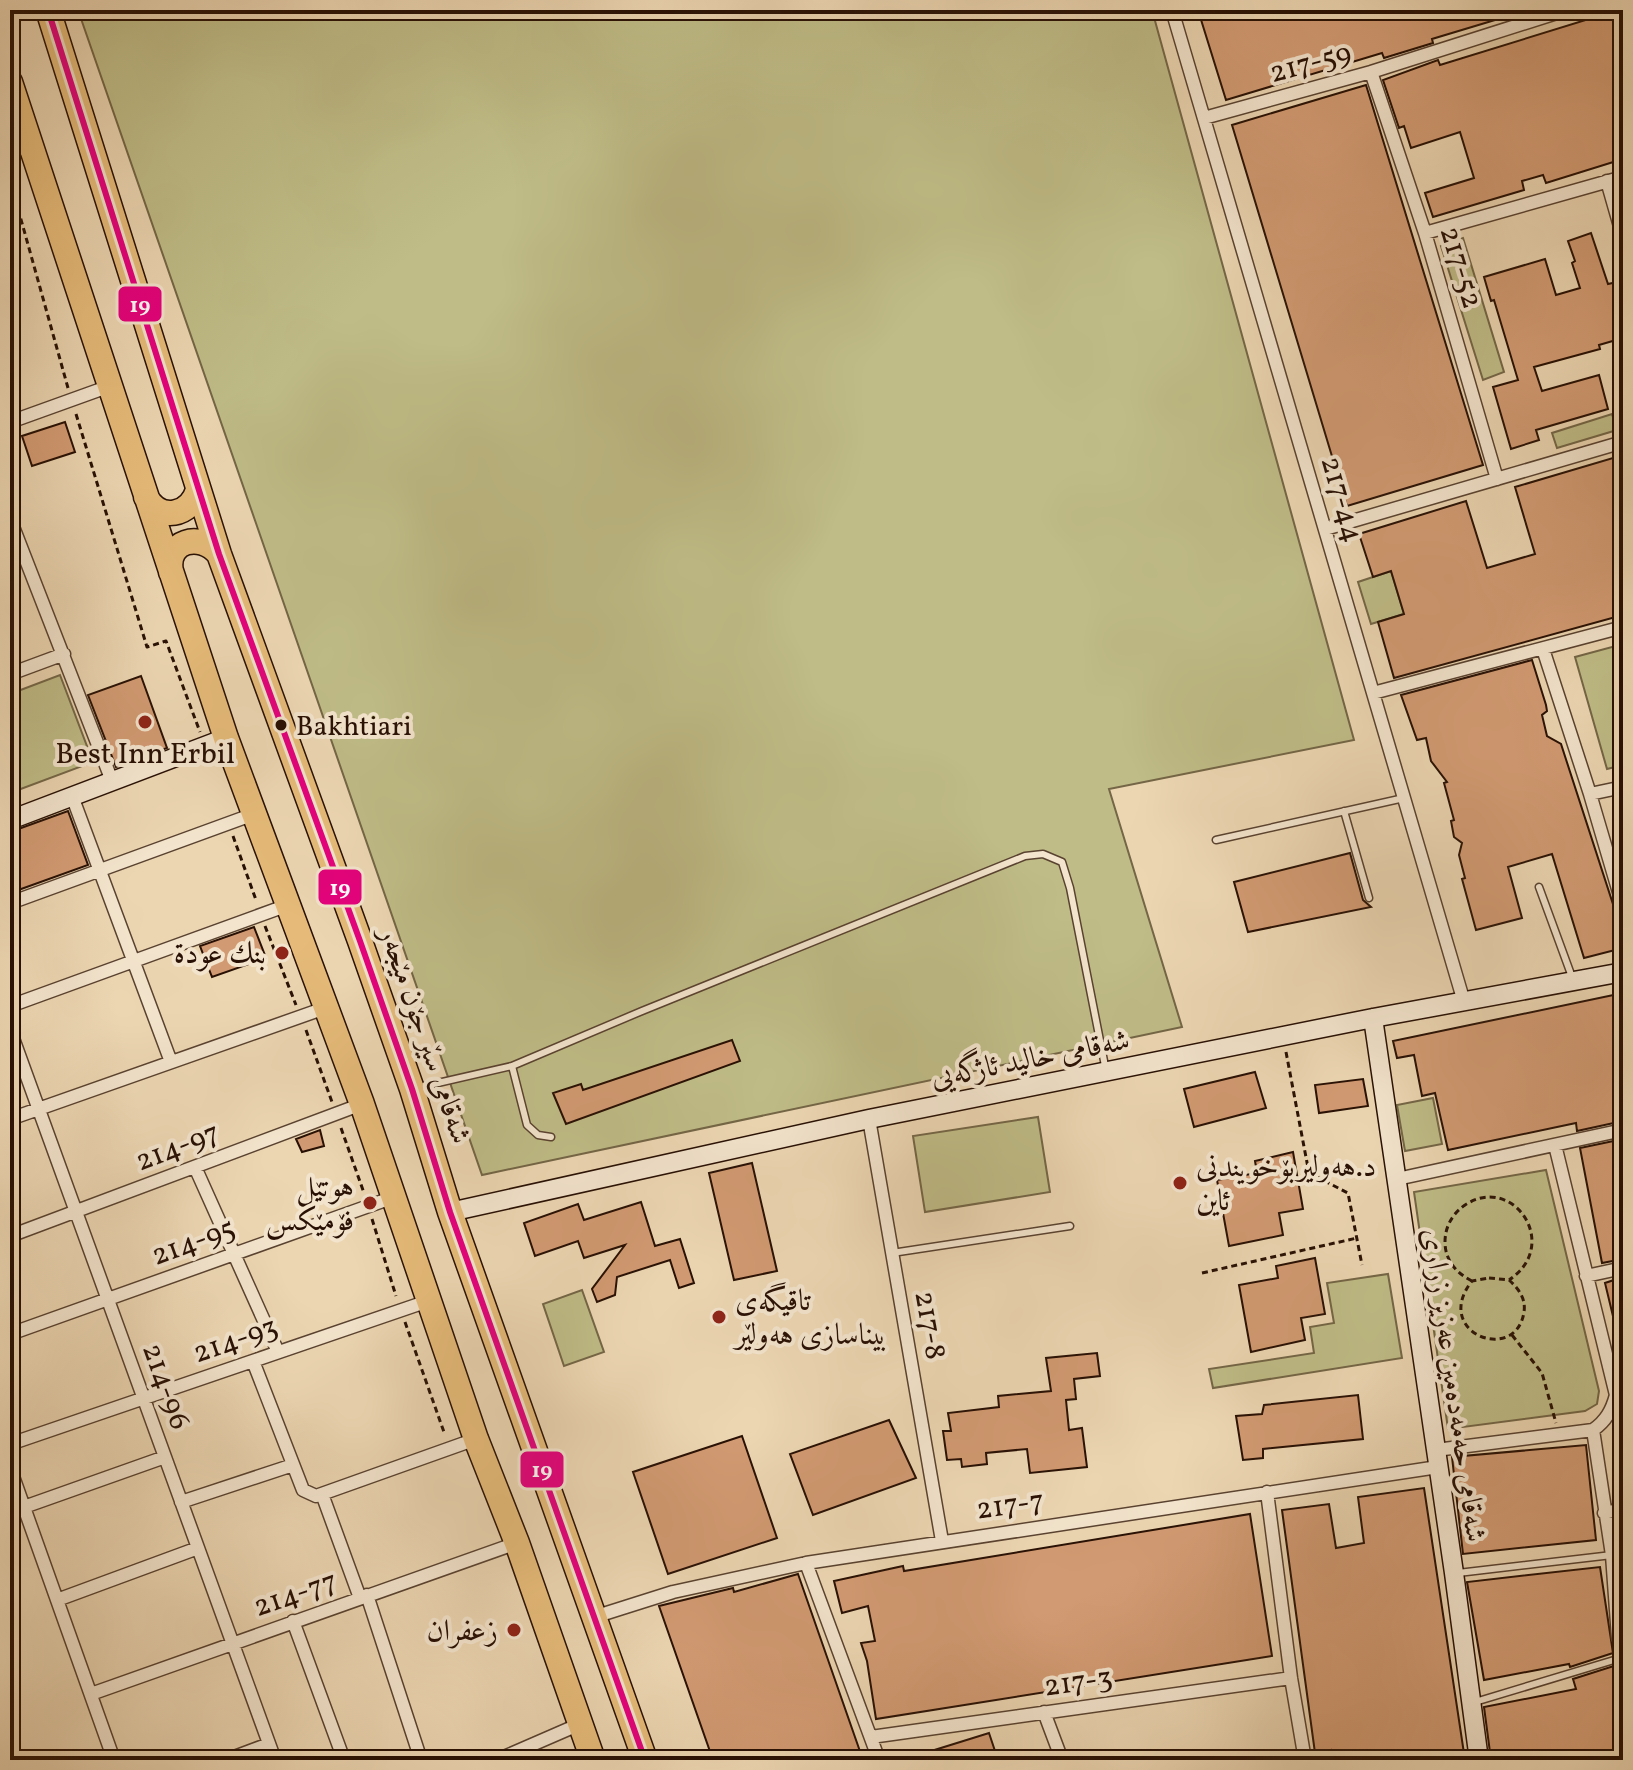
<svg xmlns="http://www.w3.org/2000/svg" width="1633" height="1770" viewBox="0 0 1633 1770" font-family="Vollkorn,Amiri,serif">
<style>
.green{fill:#bfbc87;stroke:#746646;stroke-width:2}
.building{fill:#d29a72;stroke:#281004;stroke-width:2}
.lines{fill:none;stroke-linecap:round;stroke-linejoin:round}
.lane-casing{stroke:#594230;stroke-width:9}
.street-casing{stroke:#594230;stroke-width:15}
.secondary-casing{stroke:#281004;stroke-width:21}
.highway-casing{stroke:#281004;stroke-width:27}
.path{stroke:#281004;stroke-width:3;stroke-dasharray:6 4;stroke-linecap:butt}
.lane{stroke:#f3e4cd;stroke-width:6}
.street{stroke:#f3e4cd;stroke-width:12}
.secondary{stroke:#f3e4cd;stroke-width:18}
.highway{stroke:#e6bb79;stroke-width:24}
.bus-1-casing{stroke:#f3e4cd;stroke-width:12}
.bus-1{stroke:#e5007d;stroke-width:6}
.poi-dot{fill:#8f2418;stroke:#f3e4cd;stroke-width:3}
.bus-dot{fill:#281004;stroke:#f3e4cd;stroke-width:3}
.labels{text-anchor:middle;stroke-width:8;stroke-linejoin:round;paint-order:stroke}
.bus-label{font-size:28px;fill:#281004;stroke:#f3e4cd;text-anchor:start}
.street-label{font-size:30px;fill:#281004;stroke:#f3e4cd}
.poi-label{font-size:30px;fill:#281004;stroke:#f3e4cd;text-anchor:end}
.line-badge{stroke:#f3e4cd;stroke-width:3}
.badge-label{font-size:22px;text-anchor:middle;font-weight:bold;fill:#fff}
</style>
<rect width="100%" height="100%" fill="#ecd6b2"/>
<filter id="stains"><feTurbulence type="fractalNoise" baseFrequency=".0025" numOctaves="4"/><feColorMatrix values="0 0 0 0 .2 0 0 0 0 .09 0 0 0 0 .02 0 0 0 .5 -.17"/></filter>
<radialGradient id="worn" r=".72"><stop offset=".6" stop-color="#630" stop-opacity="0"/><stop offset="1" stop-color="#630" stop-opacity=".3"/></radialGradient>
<!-- green -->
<path class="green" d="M 78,10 L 1152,10 L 1354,740 L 1109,789 L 1182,1027 L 482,1175 Z
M 1463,238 L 1504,372 L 1483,380 L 1441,246 Z
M 1612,414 L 1617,430 L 1557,448 L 1552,433 Z
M 1391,571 L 1404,614 L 1371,624 L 1358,582 Z
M 1623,644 L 1623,765 L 1607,769 L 1575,657 Z
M 60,675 L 93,762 L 10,793 L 10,694 Z
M 1433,1098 L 1442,1144 L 1405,1151 L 1397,1105 Z
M 1038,1117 L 1050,1192 L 925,1212 L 913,1136 Z
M 1546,1170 L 1599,1391 L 1597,1404 L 1585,1411 L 1448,1429 L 1414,1192 Z
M 1388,1274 L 1402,1358 L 1213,1388 L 1209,1369 L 1314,1353 L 1310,1327 L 1334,1323 L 1327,1283 Z
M 582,1290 L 604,1352 L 564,1366 L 543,1304 Z"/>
<!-- building -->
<path class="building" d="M 1198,10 L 1515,10 L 1515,14 L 1432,39 L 1433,43 L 1384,58 L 1382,53 L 1226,100 Z
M 1618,10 L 1623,10 L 1623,159 L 1546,183 L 1543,175 L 1522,181 L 1524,190 L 1433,217 L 1425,193 L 1474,178 L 1460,132 L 1411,148 L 1404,126 L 1399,128 L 1383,80 L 1438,60 L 1440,65 Z
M 1366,85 L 1483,465 L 1347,506 L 1232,125 Z
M 1591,233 L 1608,284 L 1617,282 L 1623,305 L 1623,338 L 1599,345 L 1600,349 L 1534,367 L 1542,391 L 1599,375 L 1608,409 L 1536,430 L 1539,440 L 1511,449 L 1493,387 L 1518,380 L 1494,300 L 1491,301 L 1484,277 L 1545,259 L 1556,295 L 1580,288 L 1572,263 L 1575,261 L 1568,241 Z
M 65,422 L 75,452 L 32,466 L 22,436 Z
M 1623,455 L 1623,615 L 1394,678 L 1378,622 L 1404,614 L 1391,571 L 1373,577 L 1359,534 L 1466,501 L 1487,568 L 1535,554 L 1515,487 Z
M 1532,660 L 1546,705 L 1547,711 L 1542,715 L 1547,736 L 1561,744 L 1623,935 L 1623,948 L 1584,958 L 1552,854 L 1508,867 L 1522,918 L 1476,930 L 1462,879 L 1465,878 L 1459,855 L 1462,843 L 1454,837 L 1451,821 L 1454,820 L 1444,783 L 1447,782 L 1431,761 L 1426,738 L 1417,740 L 1401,695 Z
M 141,676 L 167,748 L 116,767 L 88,695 Z
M 68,811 L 88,865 L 10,893 L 10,832 Z
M 1350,853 L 1363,900 L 1371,907 L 1248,932 L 1234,882 Z
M 254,927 L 266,958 L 212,977 L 200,946 Z
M 1623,993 L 1623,1121 L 1577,1131 L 1576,1123 L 1448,1150 L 1435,1093 L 1422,1096 L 1414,1055 L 1397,1058 L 1393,1041 Z
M 732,1040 L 740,1061 L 566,1124 L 553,1093 L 581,1084 L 583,1090 Z
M 1255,1072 L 1266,1108 L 1194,1127 L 1184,1089 Z
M 1363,1079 L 1368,1106 L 1319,1113 L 1315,1085 Z
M 320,1130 L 324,1146 L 302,1152 L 296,1139 Z
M 1623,1139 L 1623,1259 L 1602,1263 L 1580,1148 Z
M 1293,1152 L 1303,1209 L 1279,1213 L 1283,1235 L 1229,1246 L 1217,1180 L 1257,1173 L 1255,1161 Z
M 752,1163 L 777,1271 L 734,1280 L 709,1173 Z
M 641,1202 L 655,1246 L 680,1239 L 694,1283 L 679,1288 L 670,1260 L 617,1277 L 615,1295 L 597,1302 L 592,1289 L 625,1245 L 584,1258 L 578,1241 L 535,1256 L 524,1223 L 578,1204 L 584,1220 Z
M 1315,1258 L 1325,1314 L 1301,1318 L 1305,1340 L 1251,1352 L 1239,1285 L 1278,1278 L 1276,1266 Z
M 1623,1277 L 1623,1336 L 1618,1337 L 1605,1283 Z
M 1097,1353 L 1100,1376 L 1074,1379 L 1076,1399 L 1066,1400 L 1069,1430 L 1082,1428 L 1087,1467 L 1030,1473 L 1027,1449 L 986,1453 L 987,1464 L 962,1467 L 961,1459 L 947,1460 L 943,1431 L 951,1431 L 948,1413 L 999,1407 L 998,1396 L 1051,1391 L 1046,1358 Z
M 1358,1395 L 1363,1439 L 1263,1449 L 1263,1458 L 1243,1460 L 1236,1416 L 1262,1414 L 1264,1405 Z
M 889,1420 L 916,1478 L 813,1515 L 790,1454 Z
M 742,1436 L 777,1538 L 668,1574 L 633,1472 Z
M 1586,1445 L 1596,1540 L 1463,1554 L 1452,1457 Z
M 1424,1488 L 1465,1760 L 1331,1760 L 1331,1750 L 1315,1753 L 1282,1510 L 1329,1504 L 1336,1548 L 1364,1543 L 1358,1497 Z
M 1250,1514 L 1272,1656 L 876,1719 L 867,1661 L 861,1643 L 875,1641 L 868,1606 L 842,1613 L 834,1581 L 903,1566 L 904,1571 Z
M 1600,1567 L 1613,1653 L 1570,1667 L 1569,1664 L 1484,1680 L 1467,1582 Z
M 798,1574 L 863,1760 L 713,1760 L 659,1606 L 733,1588 L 734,1592 Z
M 1623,1663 L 1623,1760 L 1491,1760 L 1484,1707 L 1576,1689 L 1573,1679 Z
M 989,1733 L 998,1760 L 913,1760 L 912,1757 Z"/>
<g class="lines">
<!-- lane casing -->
<g class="lane-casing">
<path id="lane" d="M 1344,811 L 1369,898
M 1216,840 L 1404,798
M 1539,887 L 1572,977
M 512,1066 L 527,1125 L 538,1135 L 551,1137
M 416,1088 L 512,1066 L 642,1011 L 1025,856 L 1043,854 L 1062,862 L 1070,888 L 1106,1071
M 892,1253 L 1070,1226
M 1458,1573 L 1612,1555
M 1475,1702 L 1614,1660 L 1623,1653"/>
</g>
<!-- street casing -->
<g class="street-casing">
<path id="street" d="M 1172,10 L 1464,1002
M 1371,72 L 1425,233 L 1497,479
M 1204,118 L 1371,72 L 1566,10
M 10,153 L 30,144
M 1607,181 L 1623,237
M 1425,233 L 1623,177
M 10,422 L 110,386
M 10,519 L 112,781
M 1325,529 L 1623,442
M 1543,649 L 1590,794 L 1623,906
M 10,674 L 64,654
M 1373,693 L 1623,627
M 1590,794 L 1623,787
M 72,796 L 171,1062
M 10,903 L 254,814
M 10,1006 L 288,905
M 10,1030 L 275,1760
M 10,1119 L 325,1008
M 869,1119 L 942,1541
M 1555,1145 L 1616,1395
M 195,1167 L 278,1352
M 1397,1179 L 1623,1130
M 10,1236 L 362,1104
M 1586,1276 L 1623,1268
M 10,1334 L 394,1197
M 253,1361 L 303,1490 L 316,1496 L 476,1439
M 1593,1430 L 1612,1555 L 1618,1638 L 1623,1637
M 10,1444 L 431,1300
M 1436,1450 L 1593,1430 C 1606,1421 1612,1410 1616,1395
M 10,1468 L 114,1760
M 1267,1492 L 1291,1678 L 1305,1760
M 322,1494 L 360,1598
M 181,1502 L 293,1465
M 24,1507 L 165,1457
M 1604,1513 L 1623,1509
M 806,1563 L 879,1760
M 367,1595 L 421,1760
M 57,1600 L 198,1548
M 594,1617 L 673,1592 L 806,1563 L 1438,1467
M 293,1621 L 344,1760
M 91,1694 L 517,1543
M 1044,1712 L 1062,1760
M 871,1737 L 1291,1678
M 226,1760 L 269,1744
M 497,1760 L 580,1724"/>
</g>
<!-- secondary casing -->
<g class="secondary-casing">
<path id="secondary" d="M 10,820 L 226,738
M 1373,1018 L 1454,1573 L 1479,1760
M 450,1212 L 869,1119 L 1373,1018 L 1623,972"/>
</g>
<!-- highway casing -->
<g class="highway-casing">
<path id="highway" d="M 48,10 L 219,554 L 360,941 L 412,1089 L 450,1212 L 645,1760
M 10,82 L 226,738 L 362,1104 L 476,1439 L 517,1543 L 593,1760
M 146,497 C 160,522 190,516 198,490
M 171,572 C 165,541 200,531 219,554"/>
</g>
<!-- path -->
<path class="path" d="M 10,180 L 68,388
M 76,414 L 147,647 L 166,641 L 200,732
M 233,836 L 256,900
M 265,926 L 296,1005
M 306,1030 L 332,1102
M 1286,1052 L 1309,1173 L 1348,1193 L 1362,1265
M 341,1128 L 364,1193
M 372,1219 L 396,1296
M 1202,1273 L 1357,1238
M 1489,1278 L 1509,1280 C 1519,1289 1526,1299 1524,1312 C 1516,1365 1431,1333 1472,1281 Z
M 1472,1281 C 1456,1273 1445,1260 1445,1242 C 1445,1227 1452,1214 1465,1205 C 1513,1173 1562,1245 1509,1280
M 405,1322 L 445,1435
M 1512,1335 L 1542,1373 L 1556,1423"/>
<!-- lane -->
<use href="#lane" class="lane"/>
<!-- street -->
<use href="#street" class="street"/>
<!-- secondary -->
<use href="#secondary" class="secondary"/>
<!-- highway -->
<use href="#highway" class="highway"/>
<!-- bus-1 casing -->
<g class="bus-1-casing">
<path id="bus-1" d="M 48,10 L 219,554 L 360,941 L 412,1089 L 450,1212 L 645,1760"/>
</g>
<!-- bus-1 -->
<use href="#bus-1" class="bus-1"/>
</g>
<!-- markers -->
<g class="poi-dot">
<circle cx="145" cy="722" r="8"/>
<circle cx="282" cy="953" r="8"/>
<circle cx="1180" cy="1183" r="8"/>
<circle cx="370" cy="1203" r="8"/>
<circle cx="719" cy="1317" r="8"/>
<circle cx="514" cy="1630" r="8"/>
</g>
<circle class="bus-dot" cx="281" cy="725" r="7"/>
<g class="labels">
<!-- bus labels -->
<g class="bus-label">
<text x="296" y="735">Bakhtiari</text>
</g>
<!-- street labels -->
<g class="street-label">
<text transform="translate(1310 62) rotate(-15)" y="10">217-59</text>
<text transform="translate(1462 267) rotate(73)" y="10">217-52</text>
<text transform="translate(1343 499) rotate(74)" y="10">217-44</text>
<text transform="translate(426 1035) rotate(71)" y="10">شەقامی سێر جۆن مێجەر</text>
<text transform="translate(1030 1058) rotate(-11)" y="10">شەقامی خالید ئاژگەیی</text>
<text transform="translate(177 1146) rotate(-21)" y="10">214-97</text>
<text transform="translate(193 1241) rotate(-20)" y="10">214-95</text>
<text transform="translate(931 1325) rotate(80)" y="10">217-8</text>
<text transform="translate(235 1339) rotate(-19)" y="10">214-93</text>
<text transform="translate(1455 1385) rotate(82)" y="10">شەقامی حەمەدەمین عەزیز زراری</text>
<text transform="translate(167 1386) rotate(70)" y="10">214-96</text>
<text transform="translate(1010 1504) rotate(-8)" y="10">217-7</text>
<text transform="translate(295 1593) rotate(-19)" y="10">214-77</text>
<text transform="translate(1078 1681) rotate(-8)" y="10">217-3</text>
</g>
<!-- poi labels -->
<g class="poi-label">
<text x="145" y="763" text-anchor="middle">Best Inn Erbil</text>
<text x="266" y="963">بنك عودة</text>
<text x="1196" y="1176" text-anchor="start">د.هه‌ولیربۆخویندنی<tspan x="1196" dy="34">ئاین</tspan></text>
<text x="354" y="1196">هوتێل<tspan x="354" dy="34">فۆمێکس</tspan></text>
<text x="735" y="1310" text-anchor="start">تاقیگەی<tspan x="735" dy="34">بیناسازی هەولێر</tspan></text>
<text x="498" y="1640">زعفران</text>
</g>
</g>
<g class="line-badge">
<rect x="117" y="285" width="46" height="38" rx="8" fill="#e5007d"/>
<rect x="317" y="868" width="46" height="38" rx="8" fill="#e5007d"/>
<rect x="519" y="1450" width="46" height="39" rx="8" fill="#e5007d"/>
</g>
<g class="badge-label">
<text x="140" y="312">19</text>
<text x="340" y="895">19</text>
<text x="542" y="1477">19</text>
</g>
<!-- margin -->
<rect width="1633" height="1770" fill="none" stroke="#ecd6b2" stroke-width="40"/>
<rect x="12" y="12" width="1609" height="1746" fill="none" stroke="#281004" stroke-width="4"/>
<rect x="20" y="20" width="1593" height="1730" fill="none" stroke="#281004" stroke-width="2"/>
<rect width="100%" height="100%" filter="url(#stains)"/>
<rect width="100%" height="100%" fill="url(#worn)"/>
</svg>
